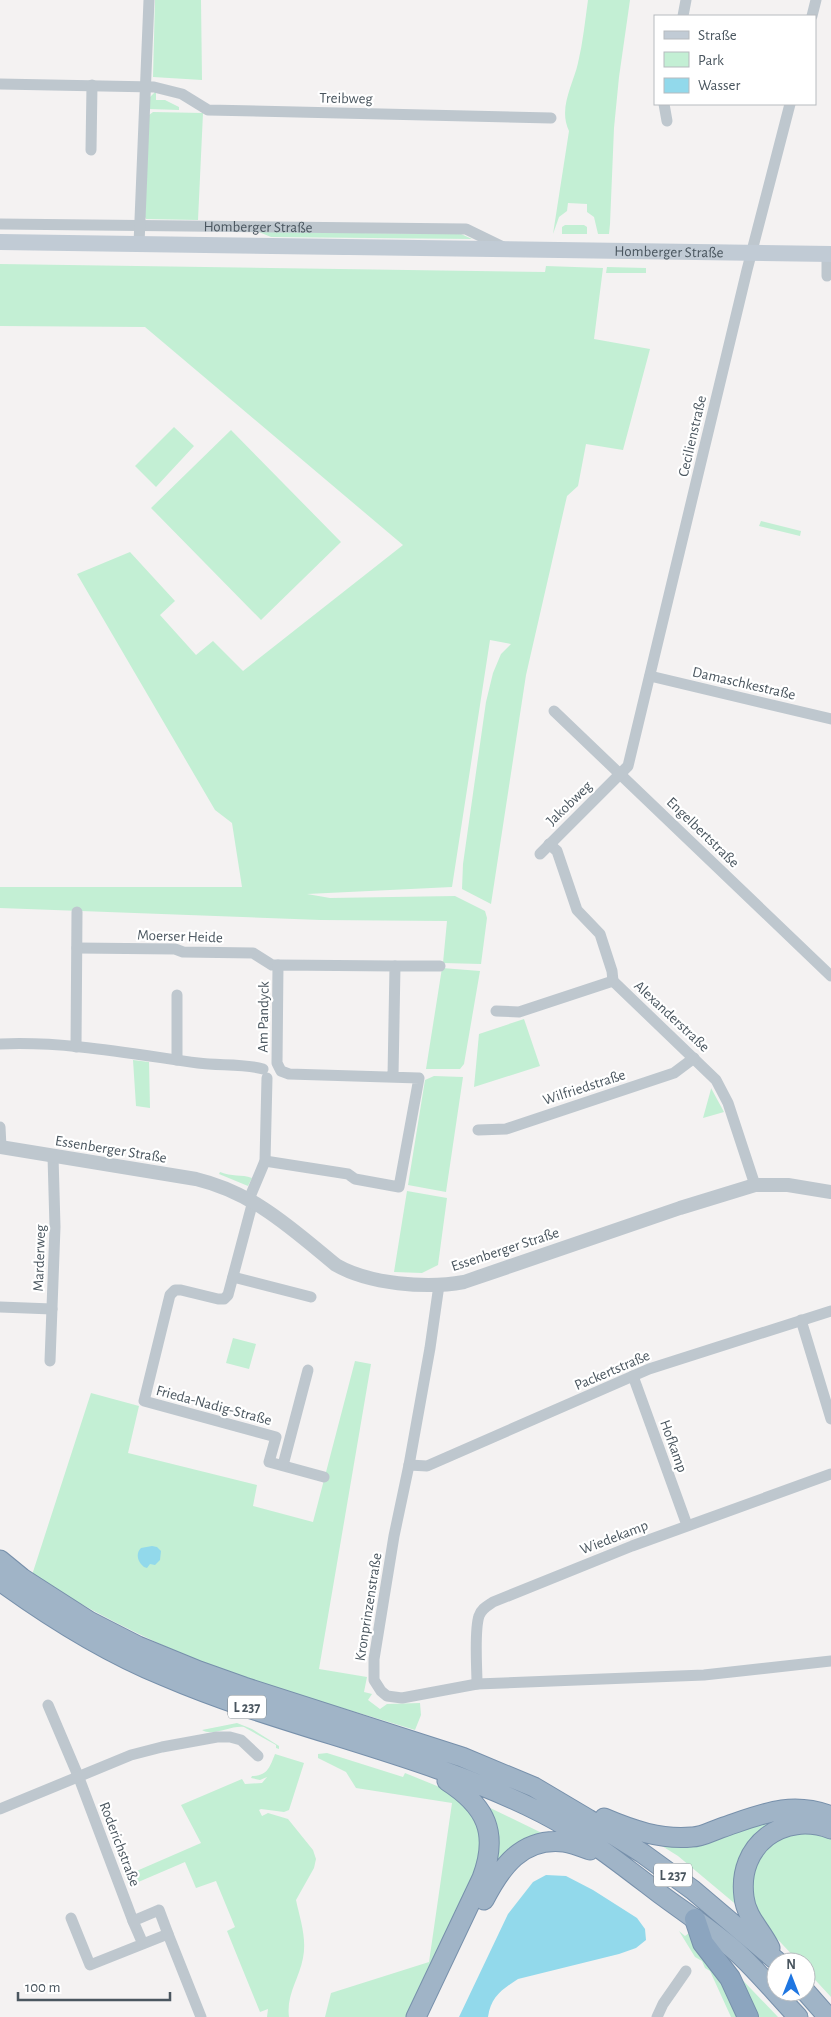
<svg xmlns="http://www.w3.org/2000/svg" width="831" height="2017" viewBox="0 0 831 2017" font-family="'Alegreya Sans',sans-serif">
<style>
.green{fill:#c3efd4}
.water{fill:#92d9eb}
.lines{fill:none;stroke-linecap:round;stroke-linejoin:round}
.trunk-casing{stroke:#7790ab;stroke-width:21}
.motorway-casing{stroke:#7790ab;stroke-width:22}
.minor{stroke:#bec7ce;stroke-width:11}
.tertiary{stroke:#bec7ce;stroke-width:14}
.secondary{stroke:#c1cbd5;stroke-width:16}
.trunk{stroke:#a0b4c7;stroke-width:19}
.motorway{stroke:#8ca5bf;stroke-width:20}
.labels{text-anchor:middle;stroke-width:4.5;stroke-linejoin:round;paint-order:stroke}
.shield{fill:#fff;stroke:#80898f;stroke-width:1}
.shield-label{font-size:14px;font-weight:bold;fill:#4a565f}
.street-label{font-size:15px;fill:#4a565f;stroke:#fff}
</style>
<rect width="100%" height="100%" fill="#f4f2f2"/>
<!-- green -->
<path class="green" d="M 155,0 L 201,0 L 202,80 L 153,77 Z
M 588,0 L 630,0 L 619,77 L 614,128 L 610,224 L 609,234 L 598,234 L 594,217 L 587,212 L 587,204 L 568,203 L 567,211 L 559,217 L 553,234 L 569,131 C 558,108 573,85 578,63 C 583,42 585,21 588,0 Z
M 156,91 L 156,100 L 165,100 L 179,107 L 179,110 L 149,109 L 150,97 Z
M 153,112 L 203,113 L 198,220 L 146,219 L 145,217 L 149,115 Z
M 565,225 L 584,225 L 587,227 L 587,234 L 562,234 L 562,227 Z
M 259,232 L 461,234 L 472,239 L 271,237 Z
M 0,264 L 545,272 L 546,266 L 603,268 L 594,339 L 650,349 L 623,450 L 586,444 L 578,486 L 567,496 L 526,675 L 491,904 L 462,889 L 463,864 L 486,702 L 493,673 L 501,654 L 511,644 L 490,640 L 452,887 L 307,894 L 330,898 L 455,896 L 485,911 L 487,918 L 481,964 L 443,963 L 447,921 L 321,920 L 0,908 L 0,887 L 242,887 L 232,823 L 215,810 L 77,574 L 130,552 L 175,601 L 160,615 L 196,655 L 213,641 L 243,671 L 403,545 L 145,327 L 0,326 Z
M 607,267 L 646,268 L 646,273 L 606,273 Z
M 174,427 L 194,446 L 156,487 L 135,466 Z
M 231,430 L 341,542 L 261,620 L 151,508 Z
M 761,521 L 801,531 L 800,536 L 759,526 Z
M 442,968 L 480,971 L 464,1064 L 460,1069 L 426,1069 Z
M 524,1019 L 540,1066 L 474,1087 L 479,1034 Z
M 133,1060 L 149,1062 L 150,1108 L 136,1106 Z
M 434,1076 L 463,1077 L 446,1192 L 408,1185 L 425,1080 Z
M 711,1088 L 724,1112 L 703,1118 L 711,1089 Z
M 220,1172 C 232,1177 241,1174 252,1178 L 248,1186 L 219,1174 Z
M 407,1191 L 447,1198 L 438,1265 L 422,1273 L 394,1272 Z
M 233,1338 L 256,1344 L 249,1369 L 226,1363 Z
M 355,1361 L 371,1364 L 319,1669 L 367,1677 L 364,1692 L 372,1694 L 368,1700 L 380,1709 L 387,1704 L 420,1703 L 421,1715 L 415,1730 C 345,1708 273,1689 205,1663 C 144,1639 87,1609 32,1575 L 91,1393 L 139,1406 L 128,1453 L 257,1485 L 253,1506 L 313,1522 Z
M 237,1723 L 252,1729 L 279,1746 L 279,1749 L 276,1748 L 276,1745 L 244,1727 C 231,1725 213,1737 202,1730 Z
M 327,1753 L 403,1777 L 405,1773 L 437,1786 L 460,1799 L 472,1812 L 479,1830 L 481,1844 L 476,1875 L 408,2017 L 325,2017 L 331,1993 L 429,1962 L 452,1803 L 356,1788 L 346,1772 L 318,1758 L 318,1754 Z
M 275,1754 L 304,1763 L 289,1810 L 284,1812 L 261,1809 L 259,1810 L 262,1816 L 268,1813 L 288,1819 L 313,1850 L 316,1859 L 314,1868 L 296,1900 C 300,1919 307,1938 303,1958 C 299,1979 286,1995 289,2017 L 267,2017 L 268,2009 L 260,2012 L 227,1931 L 235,1927 L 216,1881 L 196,1888 L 185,1862 L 129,1886 L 125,1876 L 201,1843 L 181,1805 L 242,1779 L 245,1784 L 262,1783 L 267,1777 L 260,1780 L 251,1778 L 252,1776 C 268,1776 270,1766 275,1754 Z
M 484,1805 L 546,1835 L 496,1862 Z
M 797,1811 L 771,1827 L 739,1907 L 678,1856 L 654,1841 Z
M 808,1831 L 831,1838 L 831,1997 L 806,1970 L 806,1962 L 799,1962 L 766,1927 L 755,1907 L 751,1872 L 759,1855 L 783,1835 Z
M 679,1931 L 685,1936 L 689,1933 C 709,1959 724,1987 739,2017 L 731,2017 L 710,1971 L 705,1968 L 702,1961 L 695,1957 Z
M 731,1968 L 778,2017 L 753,2017 Z"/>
<!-- water -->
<path class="water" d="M 152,1546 L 157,1547 L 161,1551 L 160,1560 L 155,1565 L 150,1564 L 147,1568 L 144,1567 C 138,1562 135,1554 141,1548 Z
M 546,1875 L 566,1876 L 593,1890 L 637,1918 L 645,1929 L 646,1940 L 636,1948 L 619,1954 L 518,1979 C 501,1990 491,1997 488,2017 L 459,2017 L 508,1914 L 533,1882 Z"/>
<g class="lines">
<!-- trunk casing -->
<g class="trunk-casing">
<path id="trunk" d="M 0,1560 L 22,1578 L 89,1621 L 138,1646 L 199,1671 L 244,1687 L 462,1757 L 534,1787 L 588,1819 L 642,1853 L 693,1890 L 778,1962
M 0,1581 C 51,1618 105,1652 164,1676 C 287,1729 422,1752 542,1813 C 585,1835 622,1865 660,1894 C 687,1914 716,1933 741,1956 C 761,1975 779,1997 798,2017
M 604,1818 C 632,1830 661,1840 692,1837 C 702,1837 712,1831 721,1828 C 760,1815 790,1800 831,1816
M 484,1900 C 501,1867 522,1837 564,1842 C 572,1843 582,1847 590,1850
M 770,1948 C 762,1931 746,1917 744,1897 C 737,1845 783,1811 831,1829
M 806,1992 L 828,2017
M 416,2017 L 482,1878 C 499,1833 486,1806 447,1781"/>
</g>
<!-- motorway casing -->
<g class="motorway-casing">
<path id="motorway" d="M 695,1919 L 703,1943 L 730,1978 L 748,2017"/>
</g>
<!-- minor -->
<g class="minor">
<path d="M 683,16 L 686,0"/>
<path d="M 812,16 L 816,0"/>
<path d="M 0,84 L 154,87 L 182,94 L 208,110 L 551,118"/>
<path d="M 664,104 L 667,121"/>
<path d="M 91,150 L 92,85"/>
<path id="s1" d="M 0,224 L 466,229 L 503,247"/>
<path d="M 139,244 L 149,0"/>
<path d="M 827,254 L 827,276"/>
<path d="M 650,676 L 831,719"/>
<path d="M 554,711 L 831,976"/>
<path d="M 549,844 L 557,851 L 577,910 L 600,934 L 612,971 L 613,981"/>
<path d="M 540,854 L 628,766 L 747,270 L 790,104"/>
<path d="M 77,948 L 175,949 L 183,952 L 253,953 L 272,965 L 278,965"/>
<path d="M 395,966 L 440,966"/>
<path d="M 496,1011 L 519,1012 L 613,981 L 716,1080 L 728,1103 L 755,1185"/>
<path d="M 0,1044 C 66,1041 133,1054 198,1063 C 219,1066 242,1063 263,1069"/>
<path d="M 76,1047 L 77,912"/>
<path d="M 177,1060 L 177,995"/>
<path d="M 0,1127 L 1,1147"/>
<path d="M 478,1130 L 506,1129 L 674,1073 L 694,1058"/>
<path d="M 265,1161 L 348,1174 L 355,1179 L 399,1187 L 419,1078 L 289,1074 L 281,1071 L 277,1063 L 278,965 L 395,966 L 393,1076"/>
<path d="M 249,1199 L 265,1161 L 267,1078"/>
<path d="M 253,1201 L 228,1295 L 224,1299 L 218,1299 L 181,1290 L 175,1290 L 170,1295 L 144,1401 L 276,1437 L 269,1462 L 324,1477"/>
<path d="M 233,1277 L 311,1297"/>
<path d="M 439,1285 L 430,1348 L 409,1465 L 394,1536 L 374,1659 L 374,1680 L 381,1691 L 387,1696 L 402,1698 L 477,1684 L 704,1675 L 831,1661"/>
<path d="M 0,1307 L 52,1309"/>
<path d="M 801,1320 L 831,1419"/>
<path d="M 50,1361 L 55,1227 L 53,1156"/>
<path d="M 633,1376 L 687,1525"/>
<path d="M 283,1465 L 308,1370"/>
<path d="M 409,1465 L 427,1466 L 649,1369 L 831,1311"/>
<path d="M 477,1684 C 477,1667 474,1631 479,1616 C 481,1609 487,1606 493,1602 L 632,1546 L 831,1474"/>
<path d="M 48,1705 L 79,1778 L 133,1921"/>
<path d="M 0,1809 L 131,1755 L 162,1747 L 217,1737 L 230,1737 L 241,1740 L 258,1756"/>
<path d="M 71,1918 L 90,1965 L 168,1934 L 159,1910 L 133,1921 L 143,1944"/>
<path d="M 168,1934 L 201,2017"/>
<path d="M 657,2017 L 663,2004 L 686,1971"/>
</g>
<!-- tertiary -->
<path class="tertiary" d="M 0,1147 L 196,1179 C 254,1193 291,1228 336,1265 C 369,1284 426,1289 464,1282 L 680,1208 L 755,1185 L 788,1185 L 831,1192"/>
<!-- secondary -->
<path class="secondary" id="s2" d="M 0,242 L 831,254"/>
<!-- trunk -->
<use href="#trunk" class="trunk"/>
<!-- motorway -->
<use href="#motorway" class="motorway"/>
</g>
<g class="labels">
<!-- shield labels -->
<g class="shield">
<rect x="228" y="1695.5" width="38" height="23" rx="4"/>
<rect x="654" y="1863.5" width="38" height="23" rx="4"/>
</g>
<g class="shield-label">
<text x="247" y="1712">L 237</text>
<text x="673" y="1880">L 237</text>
</g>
<!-- street labels -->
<g class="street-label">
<text transform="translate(346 98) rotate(1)" y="5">Treibweg</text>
<text dy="5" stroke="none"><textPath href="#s1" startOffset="258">Homberger Straße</textPath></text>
<text dy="5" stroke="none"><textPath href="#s2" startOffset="669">Homberger Straße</textPath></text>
<text transform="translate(692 436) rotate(-77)" y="5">Cecilienstraße</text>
<text transform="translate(744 683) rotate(13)" y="5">Damaschkestraße</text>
<text transform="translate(569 803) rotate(-44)" y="5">Jakobweg</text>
<text transform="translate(703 832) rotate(44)" y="5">Engelbertstraße</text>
<text transform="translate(180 936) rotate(2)" y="5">Moerser Heide</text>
<text transform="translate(672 1016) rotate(43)" y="5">Alexanderstraße</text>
<text transform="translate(263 1017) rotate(-89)" y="5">Am Pandyck</text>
<text transform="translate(584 1087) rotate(-18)" y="5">Wilfriedstraße</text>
<text transform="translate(111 1149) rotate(9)" y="5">Essenberger Straße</text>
<text transform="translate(505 1249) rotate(-18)" y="5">Essenberger Straße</text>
<text transform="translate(39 1258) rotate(-88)" y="5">Marderweg</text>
<text transform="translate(612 1370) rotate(-23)" y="5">Packertstraße</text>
<text transform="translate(214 1405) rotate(15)" y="5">Frieda-Nadig-Straße</text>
<text transform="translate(674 1446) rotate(70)" y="5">Hofkamp</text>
<text transform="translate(614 1537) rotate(-21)" y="5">Wiedekamp</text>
<text transform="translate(368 1607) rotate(-81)" y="5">Kronprinzenstraße</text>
<text transform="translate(120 1844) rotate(69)" y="5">Roderichstraße</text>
</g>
</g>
<!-- legend -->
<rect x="654" y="15" width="162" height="90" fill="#ffffff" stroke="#b7bbbf"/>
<rect x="664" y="31" width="25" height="8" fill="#c1cbd5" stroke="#b7bbbf"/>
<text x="698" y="40" font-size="15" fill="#4a565f">Straße</text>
<rect x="664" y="52" width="25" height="15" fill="#c3efd4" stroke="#b7bbbf"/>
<text x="698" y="65" font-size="15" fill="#4a565f">Park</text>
<rect x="664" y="78" width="25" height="15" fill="#92d9eb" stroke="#b7bbbf"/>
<text x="698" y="90" font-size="15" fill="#4a565f">Wasser</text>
<!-- north arrow -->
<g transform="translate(791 1977)"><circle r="24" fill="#ffffff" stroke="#b7bbbf"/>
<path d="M0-4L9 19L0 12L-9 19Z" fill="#1f76e1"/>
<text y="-8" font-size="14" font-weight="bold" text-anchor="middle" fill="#4a565f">N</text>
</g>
<!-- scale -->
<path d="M18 1992v8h152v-8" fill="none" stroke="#4a565f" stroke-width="2.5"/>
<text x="25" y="1992" font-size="15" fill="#4a565f" stroke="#ffffff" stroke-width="4" paint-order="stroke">100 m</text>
</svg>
